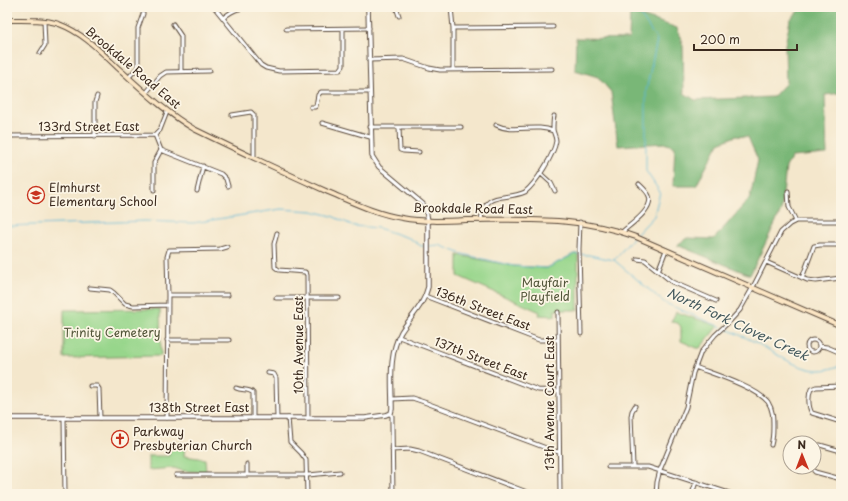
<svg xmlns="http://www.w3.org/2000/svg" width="848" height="501" viewBox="0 0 848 501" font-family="'Playpen Sans',sans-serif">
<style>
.green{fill:#97d68b;stroke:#698054}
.forest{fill:#79b777;stroke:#5a704a}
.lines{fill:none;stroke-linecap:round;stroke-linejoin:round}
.stream{stroke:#59b7d8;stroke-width:1}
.minor-casing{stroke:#574638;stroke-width:5}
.tertiary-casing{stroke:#574638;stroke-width:5.5}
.secondary-casing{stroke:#574638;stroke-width:6}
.minor{stroke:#fff;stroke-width:3}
.tertiary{stroke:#fff;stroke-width:3.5}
.secondary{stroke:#fce6c4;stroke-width:4}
.labels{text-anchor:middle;stroke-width:3.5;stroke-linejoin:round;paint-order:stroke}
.street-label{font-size:12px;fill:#3b2a1e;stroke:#fcf5e5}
.poi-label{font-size:12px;fill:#3b2a1e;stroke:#fcf5e5;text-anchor:start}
.park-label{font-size:12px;fill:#525539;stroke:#fcf5e5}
.water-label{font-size:13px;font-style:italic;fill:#465b5f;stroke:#fcf5e5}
</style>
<rect width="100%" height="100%" fill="#fcf5e5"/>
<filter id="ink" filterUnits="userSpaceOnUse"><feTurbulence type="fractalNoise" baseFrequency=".025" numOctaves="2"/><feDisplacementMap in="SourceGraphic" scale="8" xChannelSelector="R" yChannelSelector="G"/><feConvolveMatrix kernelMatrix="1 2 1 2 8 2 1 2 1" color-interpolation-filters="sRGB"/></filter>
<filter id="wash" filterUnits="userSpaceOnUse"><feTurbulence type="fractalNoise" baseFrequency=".012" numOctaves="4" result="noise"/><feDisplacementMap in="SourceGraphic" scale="16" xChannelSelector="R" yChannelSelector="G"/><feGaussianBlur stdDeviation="0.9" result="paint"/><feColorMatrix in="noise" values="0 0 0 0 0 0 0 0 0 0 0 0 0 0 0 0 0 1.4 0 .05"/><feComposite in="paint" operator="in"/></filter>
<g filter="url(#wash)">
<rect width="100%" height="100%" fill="#f4e7cc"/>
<!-- green -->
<path class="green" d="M 574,254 L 578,254 L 578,310 L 555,310 L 555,316 L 539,315 L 540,312 L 458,276 L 458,255 L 514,266 L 547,268 Z
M 160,309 L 161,356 L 64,358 L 64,310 Z
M 676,312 L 718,326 L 700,348 L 697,348 L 681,341 L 681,327 L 678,323 L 671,322 Z
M 169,443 L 185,443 L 184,456 L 205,459 L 206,472 L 183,471 L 174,468 L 148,470 L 148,456 L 169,456 Z"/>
<!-- forest -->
<path class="forest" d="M 802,7 L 841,7 L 841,93 L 825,95 L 827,154 L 792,157 L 786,167 L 781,211 L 750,275 L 677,245 L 687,238 L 714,239 L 750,198 L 758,160 L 748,137 L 736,136 L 719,143 L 696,186 L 673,186 L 675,147 L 664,143 L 618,146 L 611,92 L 598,77 L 575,70 L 576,38 L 629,39 L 630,12 L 677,28 L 683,46 L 684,93 L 695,100 L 773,97 L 786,83 L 785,45 L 790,20 Z"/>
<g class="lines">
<!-- stream -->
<path class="stream" d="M 635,7 L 657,40 L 646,91 L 646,171 L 660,192 L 654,216 L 636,235
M 7,226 L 145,221 L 193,223 L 281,209 L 312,211 L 332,216 L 354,226 L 378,228 L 409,238 L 421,246 L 427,246
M 430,246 L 439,245 L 462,254 L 514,266 L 547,268 L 574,254 L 589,255 L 614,260 L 665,303 L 721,327
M 614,260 L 633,238
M 724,328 C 735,333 745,337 755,342 C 774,352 799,371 820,370 C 828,370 834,368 841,365"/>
</g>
</g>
<g filter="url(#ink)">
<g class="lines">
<!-- minor casing -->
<g class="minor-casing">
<path id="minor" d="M 214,7 L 261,65 L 266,68 L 279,71 L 340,70 L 343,66 L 343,29
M 396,7 L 399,16
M 451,7 L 453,28 L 453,70
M 223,18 C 239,5 243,9 261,7
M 173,24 L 181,36 L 181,71
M 453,28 L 553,27
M 286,29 L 369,28
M 40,53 L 45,45 L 44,21
M 369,60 L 403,59 L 429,68 L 440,70 L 552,69
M 129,77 L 138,67 L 138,28 L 143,14
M 146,93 L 160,76 L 166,72 L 210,71
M 311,107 L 315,107 L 316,106 L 318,95 L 321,92 L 370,92
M 232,115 L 251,112 L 254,115 L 254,158
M 322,123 L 370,137
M 496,125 C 514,134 536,123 553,131
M 370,127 L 461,127
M 399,128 L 400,150 L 403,151 L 419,152
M 155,135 L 160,130 L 167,112
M 155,135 L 161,150
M 7,136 L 155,135
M 95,136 L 95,102 L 97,96
M 161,150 L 221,174 L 226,179 L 228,186
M 540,173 L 551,183 L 555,191
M 154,190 L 154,163 L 161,150
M 197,191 L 203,166
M 788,191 L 789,207 L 796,221
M 481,220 C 484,190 505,201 525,192 C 536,183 554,155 556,141 C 556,136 553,133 553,129 C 553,125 553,120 554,116
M 580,222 L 579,249 L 581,334
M 622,232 C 631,224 654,209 649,196 C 647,191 642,187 639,184
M 277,233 L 274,244 L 275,267 L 279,270 L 305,272 L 307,275 L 308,418
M 637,259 L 645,260 L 672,282 L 716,301
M 766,262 L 807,280 L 816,281 L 841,278
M 658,271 L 666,250
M 802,278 L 814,246 L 820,245 L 841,245
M 90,288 L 110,290 L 114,293 L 125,304 L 133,306 L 168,305
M 168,295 L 228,295
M 425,296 L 539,340 L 558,340
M 276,298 L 339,298
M 558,312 L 560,494
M 399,337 L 538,390 L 559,391
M 167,340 L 229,340
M807 346a6 6 0 1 1 12 0a6 6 0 1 1-12 0Z
M 819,346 L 827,347 L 841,353
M 695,367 C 713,374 756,387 768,402 C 773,410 773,417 773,426 C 773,433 773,438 771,445
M 268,373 L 274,374 L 276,378 L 277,418
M 90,386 L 97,386 L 99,389 L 100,418
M 841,386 L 816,387 L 811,389 C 808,395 808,407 812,413 L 841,422
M 236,388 C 242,391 249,388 253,393 L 253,418
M 392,399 L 412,398 L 424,402 L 554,451 L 559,452
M 390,414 L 392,416 L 392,424 L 393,494
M 167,418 L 168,295 L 167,257 L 169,250 L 220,249 L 227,247
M 288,418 L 290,442 L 301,453 L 306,460 L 307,494
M 64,419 L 65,494
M 814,446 L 820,445 L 841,451
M 392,450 L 410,449 L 419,451 L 532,494
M 247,464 L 247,474
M 633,466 L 631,416 L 632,411 L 635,406
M 608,467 L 648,467 L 732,494
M 811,467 L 815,472 L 841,479
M 176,475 L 308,475 L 340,472
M 656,494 L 657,482 L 660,470 L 686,407 L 693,373 L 701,352 L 715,335 L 729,322 L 740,310 L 753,287 L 781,232 L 790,224 L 796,221 L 841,221
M 692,494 L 696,482"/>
</g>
<!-- tertiary casing -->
<g class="tertiary-casing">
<path id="tertiary" d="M 7,418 L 365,418 L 386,415 L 391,413 L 392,409 C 392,383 388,355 401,332 C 411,316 423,307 428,287 L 428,221 L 426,210 L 423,204 L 379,167 L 372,156 L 368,7"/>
</g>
<!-- secondary casing -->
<g class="secondary-casing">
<path id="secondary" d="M 7,20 C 24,20 43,19 59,24 C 83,33 100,51 118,68 C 143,90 165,112 194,129 C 239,151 283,172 328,192 C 352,202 376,214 402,218 C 423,222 445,221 466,220 C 523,220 581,216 636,237 L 841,326"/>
</g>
<!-- minor -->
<use href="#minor" class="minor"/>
<!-- tertiary -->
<use href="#tertiary" class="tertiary"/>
<!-- secondary -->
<use href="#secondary" class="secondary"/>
</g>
</g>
<!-- icons -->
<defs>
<g id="school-ring" transform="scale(0.9)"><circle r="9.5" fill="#fcf5e5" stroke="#c8321e" stroke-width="1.5"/><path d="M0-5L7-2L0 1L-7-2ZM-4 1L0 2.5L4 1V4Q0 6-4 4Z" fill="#c8321e"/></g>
<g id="church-ring" transform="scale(0.9)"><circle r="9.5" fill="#fcf5e5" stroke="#c8321e" stroke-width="1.5"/><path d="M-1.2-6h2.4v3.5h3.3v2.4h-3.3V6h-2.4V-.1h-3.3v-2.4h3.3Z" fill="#c8321e"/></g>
</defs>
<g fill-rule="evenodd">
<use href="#school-ring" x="36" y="195"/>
<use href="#church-ring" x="120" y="439"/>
</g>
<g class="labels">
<!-- street labels -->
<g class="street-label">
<text transform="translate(133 68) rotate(40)" y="4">Brookdale Road East</text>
<text x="89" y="131">133rd Street East</text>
<text transform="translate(473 209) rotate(1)" y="4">Brookdale Road East</text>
<text transform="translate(483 309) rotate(21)" y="4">136th Street East</text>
<text transform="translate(299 345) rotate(-90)" y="4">10th Avenue East</text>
<text transform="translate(481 359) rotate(21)" y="4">137th Street East</text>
<text transform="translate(550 403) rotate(-90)" y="4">13th Avenue Court East</text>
<text x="199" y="412">138th Street East</text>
</g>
<!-- poi labels -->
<g class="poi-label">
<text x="49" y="192">Elmhurst<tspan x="49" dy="14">Elementary School</tspan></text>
<text x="133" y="436">Parkway<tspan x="133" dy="14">Presbyterian Church</tspan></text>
</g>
<!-- park labels -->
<g class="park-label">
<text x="545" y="287">Mayfair<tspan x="545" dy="14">Playfield</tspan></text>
<text x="112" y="337">Trinity Cemetery</text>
</g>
<!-- water labels -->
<g class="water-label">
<text transform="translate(738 324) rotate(25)" y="5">North Fork Clover Creek</text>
</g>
</g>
<!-- margin -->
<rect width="848" height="501" fill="none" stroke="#fcf5e5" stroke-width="24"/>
<!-- north arrow -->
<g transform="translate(802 455) rotate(359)"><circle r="19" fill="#fcf5e5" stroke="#afa495"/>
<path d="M0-3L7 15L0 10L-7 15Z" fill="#c8321e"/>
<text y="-6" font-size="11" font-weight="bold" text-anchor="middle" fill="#3b2a1e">N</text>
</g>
<!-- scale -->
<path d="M694 44v6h103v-6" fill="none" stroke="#3b2a1e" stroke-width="2"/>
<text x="700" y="44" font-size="12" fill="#3b2a1e" stroke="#fcf5e5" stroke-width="3" paint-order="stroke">200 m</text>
</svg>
